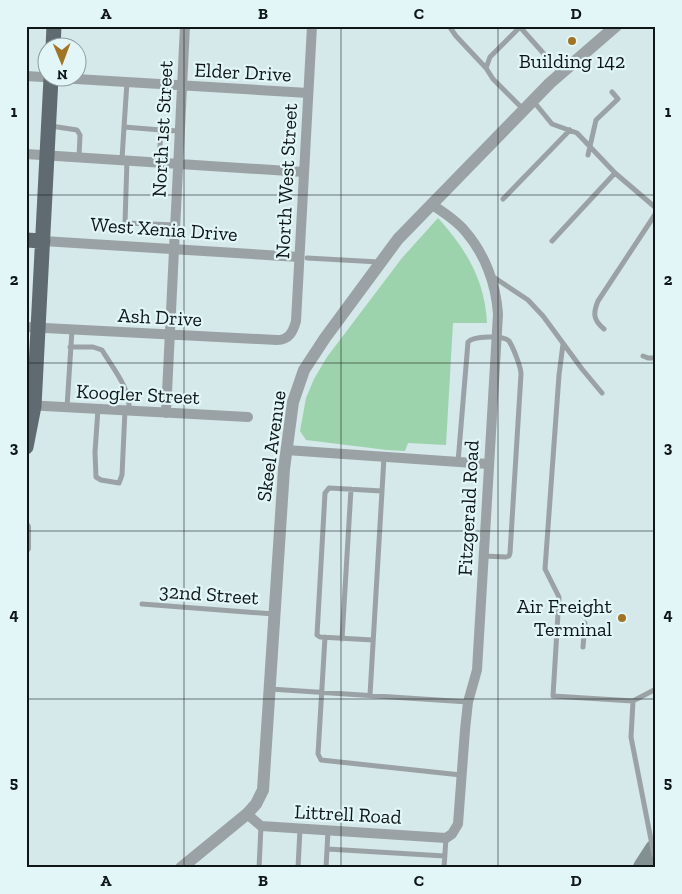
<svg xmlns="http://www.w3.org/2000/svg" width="682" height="894" viewBox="0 0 682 894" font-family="'Zilla Slab',serif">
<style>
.green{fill:#9dd3ac}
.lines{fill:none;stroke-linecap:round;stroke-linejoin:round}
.taxiway{stroke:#829091;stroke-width:24}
.service{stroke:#9ba2a5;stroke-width:5}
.minor{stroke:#9ba2a5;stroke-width:10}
.tertiary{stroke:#9ba2a5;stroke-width:12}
.primary{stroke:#5f6b71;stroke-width:15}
.grid{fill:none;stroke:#0f1617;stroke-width:1;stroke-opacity:0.55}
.poi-dot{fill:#a17325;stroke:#e2f6f8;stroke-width:2}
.labels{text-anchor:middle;stroke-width:4.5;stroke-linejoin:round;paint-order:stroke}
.poi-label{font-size:20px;fill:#0f1617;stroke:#e2f6f8}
.street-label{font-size:20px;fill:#0f1617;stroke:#e2f6f8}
.neatline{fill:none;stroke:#0f1617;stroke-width:2}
.grid-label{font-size:16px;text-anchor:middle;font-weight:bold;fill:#0f1617}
</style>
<rect width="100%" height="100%" fill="#d5e8ea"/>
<!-- green -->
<path class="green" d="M 438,218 C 466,249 485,280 487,323 L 453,323 L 446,445 L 408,443 L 405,451 L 387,450 L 306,440 L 300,431 L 306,398 L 314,379 L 327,357 L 402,258 Z"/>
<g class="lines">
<!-- taxiway -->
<path class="taxiway" d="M 645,868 L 656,851"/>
<!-- service -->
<path class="service" d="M 449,26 L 456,36 L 486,68
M 521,26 L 490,57 L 486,68 L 493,79 L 524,110
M 520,27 L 561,73
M 127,82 L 124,127 L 161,130
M 534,102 L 552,124 L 577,133 L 615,173 L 656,208
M 51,126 L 77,130 L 80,135 L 79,157
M 588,155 L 596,120 L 618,99 L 612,92
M 122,159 L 124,127
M 127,160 L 125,223 L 175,225
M 159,162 L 161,130 L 179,131
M 503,199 L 570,130
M 552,241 L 615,173
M 307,258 L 379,262
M 492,276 L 528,300 L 543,316 L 582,369 L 602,393
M 604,329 C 593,320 593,313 598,301 L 656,213
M 563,344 L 559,375 L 545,569 L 559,597 L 553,696 L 633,701 L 656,689
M 70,347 L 93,347 L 102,350 C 112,367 131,389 129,410
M 643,356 L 648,358 L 656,358
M 67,407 L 72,330
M 98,409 L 95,452 L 96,477 L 101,480 L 119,483 L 122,475 L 125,410
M 458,462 L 468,342 C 473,336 503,335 509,341 C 513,347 521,367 521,374 L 510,553 L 509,556 L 506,557 L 483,556
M 382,491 L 384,457
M 142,604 L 274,614
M 325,637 L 318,754 L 321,760 L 461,775
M 342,639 L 351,489
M 583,647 L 585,623
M 270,689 L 468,702
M 370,695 L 382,491 L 329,488 L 325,493 L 317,635 L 320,637 L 373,640
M 633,701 L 631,737 L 654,855
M 327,849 L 445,856
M 259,868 L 261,826
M 298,868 L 300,829
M 326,868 L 328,831
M 444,868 L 446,838"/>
<!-- minor -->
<path class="minor" d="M 26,76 L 308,93
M 26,154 L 304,172
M 43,241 L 299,257
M 26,327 L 277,340 C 289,340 293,332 296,321 L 312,26
M 26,405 L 248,417
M 166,413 L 185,26
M 286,450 L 488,464
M 26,527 L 26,548
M 247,814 L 261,826 L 446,838 L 452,834 L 458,824 L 465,730 L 468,702 L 477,670 L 498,314 C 496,284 485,254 465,231 C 456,220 443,212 431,204"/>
<!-- tertiary -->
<path class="tertiary" d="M 181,868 L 247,814 L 256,804 L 263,790 L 284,469 L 293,402 L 304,370 L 325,338 L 398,239 L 550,83 L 616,26"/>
<!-- primary -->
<path class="primary" d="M 53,48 L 54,26
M 26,240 L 43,241
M 26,447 L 34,406 L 51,78"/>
</g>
<!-- grid -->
<path class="grid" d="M 184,26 L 184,868M 341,26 L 341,868M 498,26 L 498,868M 26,195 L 656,195M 26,363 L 656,363M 26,531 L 656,531M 26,699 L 656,699"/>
<!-- markers -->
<g class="poi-dot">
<circle cx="572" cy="41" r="5"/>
<circle cx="622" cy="618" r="5"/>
</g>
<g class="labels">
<!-- poi labels -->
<g class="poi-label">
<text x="572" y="68">Building 142</text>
<text x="612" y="613" text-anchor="end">Air Freight<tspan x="612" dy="23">Terminal</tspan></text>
</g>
<!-- street labels -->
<g class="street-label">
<text transform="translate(243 72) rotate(3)" y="7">Elder Drive</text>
<text transform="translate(162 129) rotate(-87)" y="7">North 1st Street</text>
<text transform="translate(286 181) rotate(-87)" y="7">North West Street</text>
<text transform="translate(164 229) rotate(4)" y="7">West Xenia Drive</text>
<text transform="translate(160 317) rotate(3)" y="7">Ash Drive</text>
<text transform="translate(138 394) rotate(3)" y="7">Koogler Street</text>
<text transform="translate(271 446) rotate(-82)" y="7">Skeel Avenue</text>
<text transform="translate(468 508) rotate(-87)" y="7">Fitzgerald Road</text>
<text transform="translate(209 594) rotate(4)" y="7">32nd Street</text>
<text transform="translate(348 814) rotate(3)" y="7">Littrell Road</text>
</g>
</g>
<!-- border -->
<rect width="682" height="894" fill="none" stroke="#e2f6f8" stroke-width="55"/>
<!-- north arrow -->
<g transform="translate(62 62) rotate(179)"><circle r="24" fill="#e2f6f8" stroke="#8e9c9e"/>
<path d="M0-4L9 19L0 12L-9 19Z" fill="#a17325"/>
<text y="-8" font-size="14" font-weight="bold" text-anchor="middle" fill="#0f1617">N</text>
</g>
<rect x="28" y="28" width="626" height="838" class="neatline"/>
<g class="grid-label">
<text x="106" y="19">A</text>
<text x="263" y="19">B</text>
<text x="419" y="19">C</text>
<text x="576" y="19">D</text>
<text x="14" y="117">1</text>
<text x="668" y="117">1</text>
<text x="14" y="285">2</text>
<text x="668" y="285">2</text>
<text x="14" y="453">3</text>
<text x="668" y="453">3</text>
<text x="14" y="620">4</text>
<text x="668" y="620">4</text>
<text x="14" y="788">5</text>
<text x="668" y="788">5</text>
<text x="106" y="886">A</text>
<text x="263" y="886">B</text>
<text x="419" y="886">C</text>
<text x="576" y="886">D</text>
</g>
</svg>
